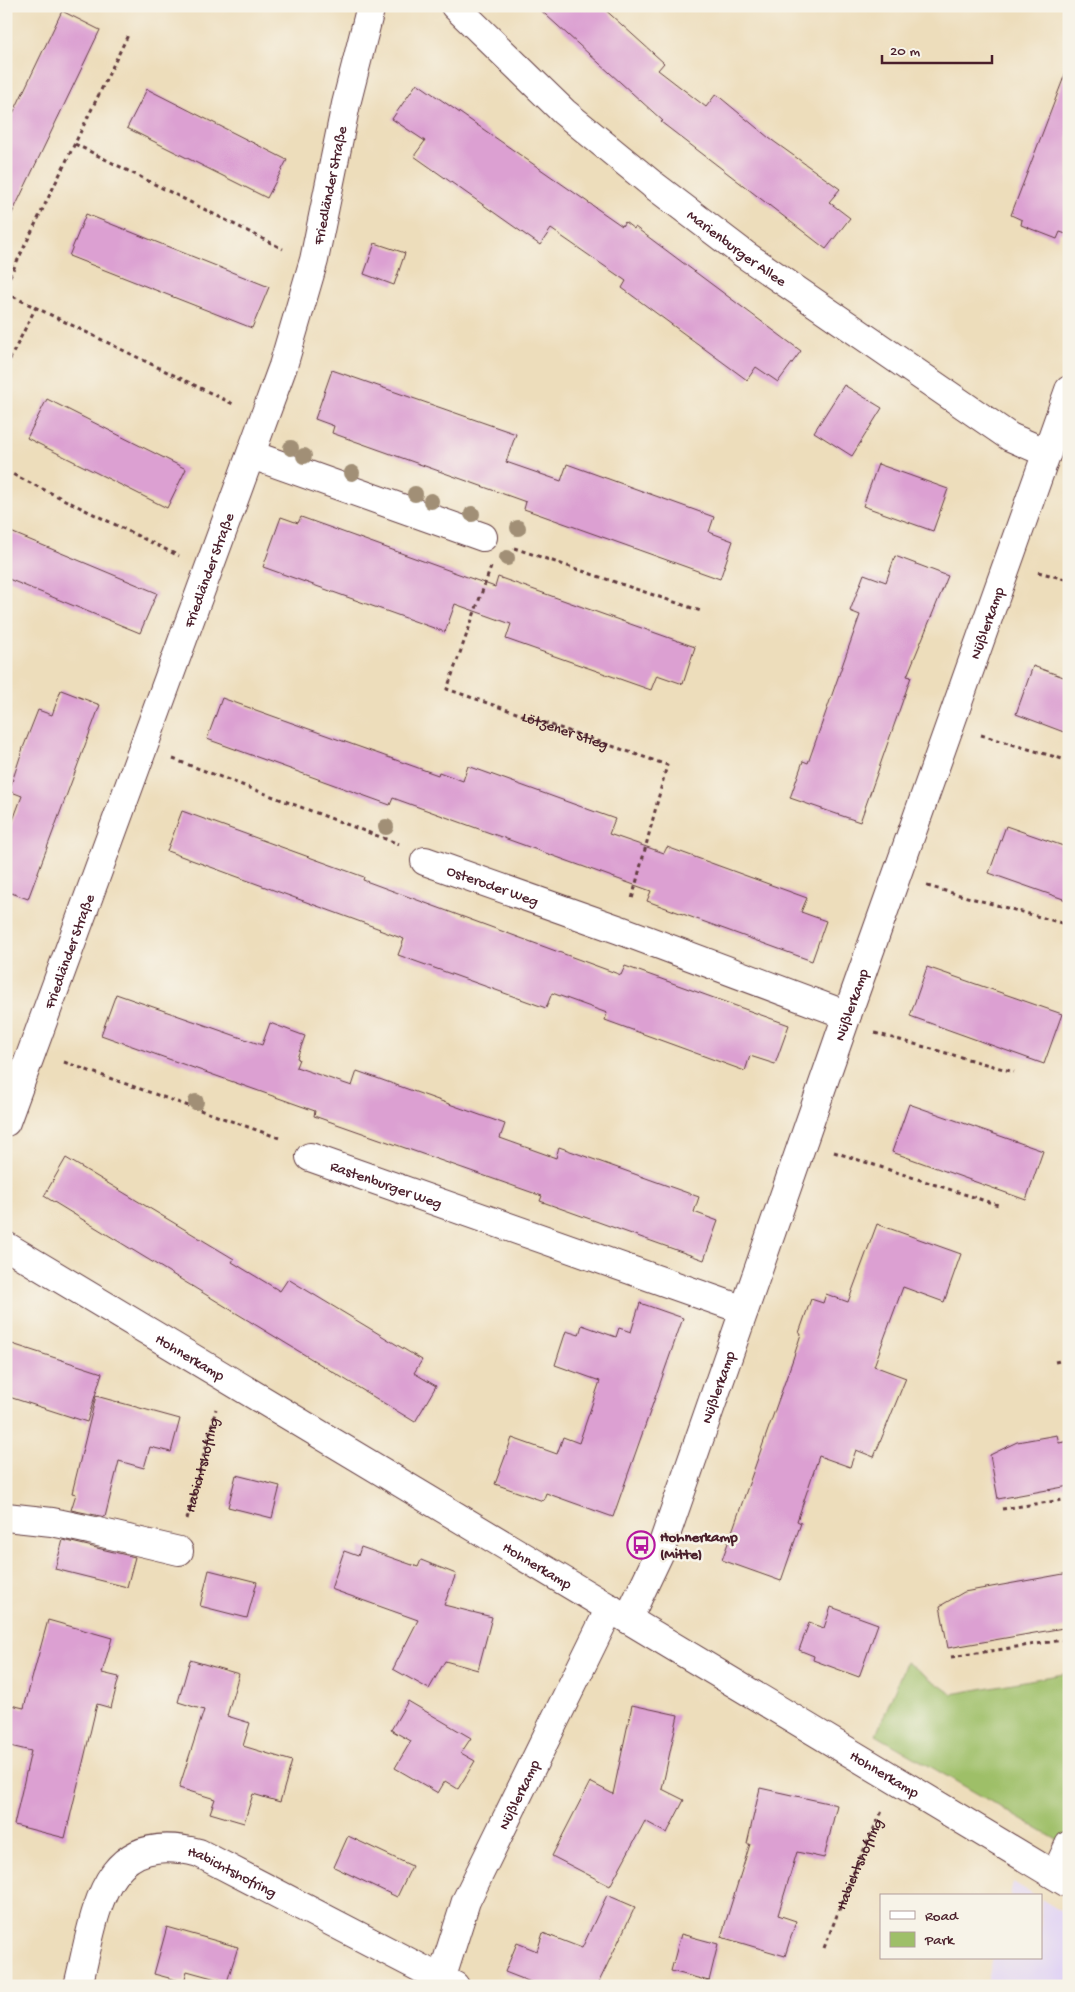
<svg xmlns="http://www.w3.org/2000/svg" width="1075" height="1992" viewBox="0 0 1075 1992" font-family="'Gochi Hand',sans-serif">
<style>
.built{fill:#e1d4f4}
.green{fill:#9ebf68;stroke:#746f4a}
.building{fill:#dca0d2}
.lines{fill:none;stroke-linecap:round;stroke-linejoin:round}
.minor-casing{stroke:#623c41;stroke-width:30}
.path{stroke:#623c41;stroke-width:3;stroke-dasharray:4 4;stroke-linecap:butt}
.minor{stroke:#fff;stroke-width:28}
.tree{fill:#a18f76}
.labels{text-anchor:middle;stroke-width:5;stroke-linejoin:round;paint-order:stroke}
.street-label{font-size:15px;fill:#4a1f2b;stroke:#f7f3e8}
.poi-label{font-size:15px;font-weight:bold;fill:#4a1f2b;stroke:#f7f3e8;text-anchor:start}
</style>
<rect width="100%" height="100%" fill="#f7f3e8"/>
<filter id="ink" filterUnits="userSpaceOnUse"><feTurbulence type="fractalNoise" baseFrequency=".02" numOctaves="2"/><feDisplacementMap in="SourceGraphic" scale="10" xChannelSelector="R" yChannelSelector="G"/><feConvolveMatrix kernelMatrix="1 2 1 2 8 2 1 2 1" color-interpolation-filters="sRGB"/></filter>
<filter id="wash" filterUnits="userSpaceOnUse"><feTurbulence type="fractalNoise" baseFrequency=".0096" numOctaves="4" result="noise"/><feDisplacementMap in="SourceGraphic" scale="20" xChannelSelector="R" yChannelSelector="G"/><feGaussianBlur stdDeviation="1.12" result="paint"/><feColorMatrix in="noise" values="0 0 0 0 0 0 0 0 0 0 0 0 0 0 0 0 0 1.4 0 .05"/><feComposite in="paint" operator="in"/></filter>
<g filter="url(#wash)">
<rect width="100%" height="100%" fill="#edddbb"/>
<!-- built -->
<path class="built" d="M 1013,1882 L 1036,1896 L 1010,1896 Z
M 1041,1899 L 1069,1916 L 1069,1986 L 986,1986 L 993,1958 L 1041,1958 Z"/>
<!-- green -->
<path class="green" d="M 906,1662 L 952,1694 L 1069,1673 L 1069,1847 L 876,1735 Z"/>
<g id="blocks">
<!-- building -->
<path class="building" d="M 536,6 L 601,6 L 664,63 L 658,70 L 706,107 L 716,94 L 769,138 L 840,189 L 829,202 L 850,218 L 826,249 L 661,122 L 663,121 Z
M 62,11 L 100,30 L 6,226 L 6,128 Z
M 1067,69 L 1069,235 L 1060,232 L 1057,239 L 1021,225 L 1022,220 L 1011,215 Z
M 417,83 L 622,226 L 625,222 L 634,229 L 635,227 L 801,351 L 778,382 L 756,367 L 747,380 L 622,288 L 626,281 L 551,229 L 540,245 L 414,156 L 425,141 L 392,119 Z
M 147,89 L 287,160 L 267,198 L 127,128 Z
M 86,214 L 269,287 L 252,328 L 69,256 Z
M 375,243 L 405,253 L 394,285 L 364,274 Z
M 332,370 L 516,434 L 506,462 L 561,481 L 567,464 L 714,517 L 709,532 L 733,541 L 720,579 L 524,509 L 526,502 L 332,433 L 334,426 L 315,419 Z
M 844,385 L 882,408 L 852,456 L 814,432 Z
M 47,399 L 186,469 L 167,508 L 27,438 Z
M 878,464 L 948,489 L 933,531 L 863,506 Z
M 281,517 L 298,523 L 301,517 L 495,587 L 498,577 L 695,647 L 683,684 L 657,675 L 651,690 L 506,639 L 511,624 L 455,604 L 445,632 L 263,567 Z
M 6,530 L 157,593 L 140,633 L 6,578 Z
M 895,556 L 948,576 L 907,676 L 911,677 L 860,822 L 790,798 L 803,761 L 808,763 L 860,615 L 850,611 L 864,574 L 886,582 Z
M 1033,666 L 1069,679 L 1069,734 L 1016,714 Z
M 61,690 L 100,705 L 28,899 L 6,891 L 6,839 L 22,796 L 9,791 L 23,748 L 38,710 L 52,715 Z
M 222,698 L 438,775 L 439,772 L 463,781 L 468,766 L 615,819 L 609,834 L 664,853 L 667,847 L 807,898 L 801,912 L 826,921 L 812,961 L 647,901 L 651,891 L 393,798 L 390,805 L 207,739 Z
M 182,811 L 364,877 L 363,880 L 621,975 L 625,966 L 789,1025 L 775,1064 L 750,1056 L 745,1071 L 605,1020 L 607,1013 L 552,993 L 546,1008 L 398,955 L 404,939 L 379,930 L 380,929 L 167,851 Z
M 1006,826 L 1069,848 L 1069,901 L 989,873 Z
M 927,967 L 1062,1014 L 1044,1064 L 910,1016 Z
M 116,994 L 262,1045 L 270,1023 L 305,1036 L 297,1058 L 299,1059 L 296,1067 L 352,1086 L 357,1071 L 505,1124 L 500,1138 L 556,1158 L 559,1147 L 699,1197 L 694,1212 L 718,1221 L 704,1260 L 540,1201 L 542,1196 L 314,1116 L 315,1111 L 101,1035 Z
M 909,1104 L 1043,1151 L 1026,1200 L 892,1152 Z
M 66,1158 L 234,1259 L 232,1262 L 280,1291 L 288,1279 L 422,1360 L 414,1373 L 436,1386 L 415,1422 L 44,1196 Z
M 877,1224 L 961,1254 L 944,1302 L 903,1287 L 874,1366 L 906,1378 L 874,1457 L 856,1450 L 850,1467 L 819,1456 L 797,1521 L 801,1523 L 781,1581 L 722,1560 L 793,1359 L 801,1334 L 799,1333 L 811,1299 L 823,1303 L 826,1294 L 848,1302 Z
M 640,1303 L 683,1318 L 613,1517 L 546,1493 L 543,1501 L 495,1484 L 512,1438 L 557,1454 L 563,1437 L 579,1443 L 600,1381 L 555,1365 L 566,1331 L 579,1335 L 582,1325 L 616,1337 L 619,1328 L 631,1332 Z
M 6,1342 L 102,1373 L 87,1422 L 6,1396 Z
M 96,1396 L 180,1419 L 171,1452 L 150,1447 L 144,1468 L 119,1461 L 105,1517 L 71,1510 L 76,1494 L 72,1493 Z
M 1057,1435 L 1059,1443 L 1069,1441 L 1069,1486 L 998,1499 L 990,1455 L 1017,1442 Z
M 236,1475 L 280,1486 L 272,1518 L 228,1507 Z
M 63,1540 L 135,1557 L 127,1587 L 55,1569 Z
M 361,1547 L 418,1567 L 421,1560 L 456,1574 L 444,1605 L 492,1617 L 478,1670 L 445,1661 L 429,1689 L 393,1669 L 418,1620 L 331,1589 L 344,1551 L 358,1556 Z
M 209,1570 L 257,1582 L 247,1618 L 200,1606 Z
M 1069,1573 L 1069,1627 L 948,1648 L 940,1606 L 964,1592 Z
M 831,1607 L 878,1624 L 859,1677 L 813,1660 L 814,1656 L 799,1650 L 809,1623 L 824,1628 Z
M 48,1620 L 112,1638 L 102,1673 L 119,1677 L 111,1708 L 97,1704 L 65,1838 L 14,1825 L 31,1751 L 6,1745 L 6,1704 L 24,1708 Z
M 190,1660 L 239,1674 L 227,1716 L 250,1723 L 243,1746 L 292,1761 L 280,1802 L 253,1794 L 244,1823 L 210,1813 L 215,1799 L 179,1788 L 204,1710 L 178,1702 Z
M 408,1701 L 471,1738 L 461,1753 L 475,1761 L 458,1789 L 445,1781 L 438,1793 L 395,1768 L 411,1741 L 391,1730 Z
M 632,1705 L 678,1715 L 662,1789 L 684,1800 L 667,1833 L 645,1821 L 610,1886 L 552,1856 L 590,1782 L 613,1794 Z
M 760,1788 L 837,1805 L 824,1858 L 797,1852 L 778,1915 L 796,1921 L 785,1956 L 721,1937 L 750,1844 L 747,1844 Z
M 348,1836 L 412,1866 L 397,1897 L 334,1867 Z
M 607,1895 L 635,1907 L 597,1986 L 541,1986 L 505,1972 L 517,1943 L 537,1951 L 543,1933 L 582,1948 Z
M 167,1927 L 238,1947 L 227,1982 L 187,1971 L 184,1982 L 154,1974 Z
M 681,1934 L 718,1944 L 709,1981 L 671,1971 Z"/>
</g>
</g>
<g filter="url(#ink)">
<use href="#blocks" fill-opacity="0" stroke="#623c41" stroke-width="1"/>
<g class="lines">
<!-- minor casing -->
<g class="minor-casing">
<g id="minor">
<path id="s4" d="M 455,6 L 564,112 L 652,184 L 744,254 L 1010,437 L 1047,453"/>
<path d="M 252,455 L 483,537"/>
<path id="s5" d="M 425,861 L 620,930 L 847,1015"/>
<path id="s6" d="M 6,1122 L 283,366 L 314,260 L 346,104 L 371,6"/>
<path id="s7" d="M 310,1157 L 744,1310"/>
<path id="s8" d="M 6,1246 L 1069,1884"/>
<path d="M 6,1517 L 52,1522 L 90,1530 L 179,1551"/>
<path id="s9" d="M 628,1619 L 660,1552 L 847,1015 L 1069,390"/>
<path d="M 1055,1875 L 1069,1845"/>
<path id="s10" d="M 78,1986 C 96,1915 100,1827 199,1853 L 455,1986"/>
<path id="s11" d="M 439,1986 L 466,1901 L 610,1608"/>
</g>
</g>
<!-- path -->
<g class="path">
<path d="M 75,144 L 283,249"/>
<path d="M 6,284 L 129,33"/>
<path d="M 6,293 L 235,405"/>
<path d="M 6,367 L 36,307"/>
<path d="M 6,471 L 179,556"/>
<path d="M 514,548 L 701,611"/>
<path id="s1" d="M 491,567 L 447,689 L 667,765 L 632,899"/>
<path d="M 1038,572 L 1069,580"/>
<path d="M 981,735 L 1069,761"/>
<path d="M 173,759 L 399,844"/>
<path d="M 927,886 L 1069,925"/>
<path d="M 875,1033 L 1014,1072"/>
<path d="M 64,1062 L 282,1139"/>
<path d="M 834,1152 L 998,1205"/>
<path d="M 1055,1362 L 1069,1359"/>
<path d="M 1002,1509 L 1069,1499"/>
<path id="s2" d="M 187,1519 L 216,1409"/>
<path d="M 951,1657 L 1069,1639"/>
<path id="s3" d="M 824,1948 L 856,1867 L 882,1811"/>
</g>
<!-- minor -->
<use href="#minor" class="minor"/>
</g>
<!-- trees -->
<g class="tree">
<circle cx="291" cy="448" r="8"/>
<circle cx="304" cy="456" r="8"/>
<circle cx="352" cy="473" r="8"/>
<circle cx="415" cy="494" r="8"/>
<circle cx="431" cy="501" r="8"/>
<circle cx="472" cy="514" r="8"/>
<circle cx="518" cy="528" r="8"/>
<circle cx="507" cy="558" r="8"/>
<circle cx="386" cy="827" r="8"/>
<circle cx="196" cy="1102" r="8"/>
</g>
</g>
<!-- icons -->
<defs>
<g id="bus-ring" transform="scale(1.4375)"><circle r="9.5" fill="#f7f3e8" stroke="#b5179e" stroke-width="1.5"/><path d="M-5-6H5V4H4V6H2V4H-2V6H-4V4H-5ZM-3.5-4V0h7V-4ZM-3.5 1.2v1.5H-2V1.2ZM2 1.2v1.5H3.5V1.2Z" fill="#b5179e"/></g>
</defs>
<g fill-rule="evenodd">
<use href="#bus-ring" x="641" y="1545"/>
</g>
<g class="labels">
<!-- street labels -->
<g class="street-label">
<text dy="5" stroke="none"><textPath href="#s6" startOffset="992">Friedländer Straße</textPath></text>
<text dy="5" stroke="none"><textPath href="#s4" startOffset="372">Marienburger Allee</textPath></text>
<text dy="5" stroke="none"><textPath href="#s6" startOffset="588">Friedländer Straße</textPath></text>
<text dy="5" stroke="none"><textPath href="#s9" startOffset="1059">Nüßlerkamp</textPath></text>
<text dy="5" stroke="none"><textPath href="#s1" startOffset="255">Lötzener Stieg</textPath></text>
<text dy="5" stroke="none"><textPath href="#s5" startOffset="72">Osteroder Weg</textPath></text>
<text dy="5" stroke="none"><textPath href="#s6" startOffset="182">Friedländer Straße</textPath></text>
<text dy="5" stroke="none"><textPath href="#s9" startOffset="654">Nüßlerkamp</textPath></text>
<text dy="5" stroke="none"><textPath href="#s7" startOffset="81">Rastenburger Weg</textPath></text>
<text dy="5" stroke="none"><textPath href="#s8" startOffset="215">Hohnerkamp</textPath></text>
<text dy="5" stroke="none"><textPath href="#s9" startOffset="249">Nüßlerkamp</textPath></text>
<text dy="5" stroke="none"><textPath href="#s2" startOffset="56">Habichtshofring</textPath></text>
<text dy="5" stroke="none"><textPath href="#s8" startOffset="620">Hohnerkamp</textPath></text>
<text dy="5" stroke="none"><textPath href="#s8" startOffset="1025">Hohnerkamp</textPath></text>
<text dy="5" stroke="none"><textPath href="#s11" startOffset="208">Nüßlerkamp</textPath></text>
<text dy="5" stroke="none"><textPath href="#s3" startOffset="91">Habichtshofring</textPath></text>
<text dy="5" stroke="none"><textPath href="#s10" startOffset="250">Habichtshofring</textPath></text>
</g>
<!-- poi labels -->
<g class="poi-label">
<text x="660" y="1541">Hohnerkamp<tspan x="660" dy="17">(Mitte)</tspan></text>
</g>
</g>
<!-- margin -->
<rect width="1075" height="1992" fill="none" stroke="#f7f3e8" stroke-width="25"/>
<!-- legend -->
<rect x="880" y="1894" width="162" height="65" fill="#f7f3e8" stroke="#b29e9c"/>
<rect x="890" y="1911" width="25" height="8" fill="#ffffff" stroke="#b29e9c"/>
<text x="925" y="1920" font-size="15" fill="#4a1f2b">Road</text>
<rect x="890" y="1932" width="25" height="15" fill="#9ebf68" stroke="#b29e9c"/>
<text x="925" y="1944" font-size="15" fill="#4a1f2b">Park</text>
<!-- scale -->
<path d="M882 55v8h110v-8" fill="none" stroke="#4a1f2b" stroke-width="2.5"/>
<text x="890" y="55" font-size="15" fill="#4a1f2b" stroke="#f7f3e8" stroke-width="4" paint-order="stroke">20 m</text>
</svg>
